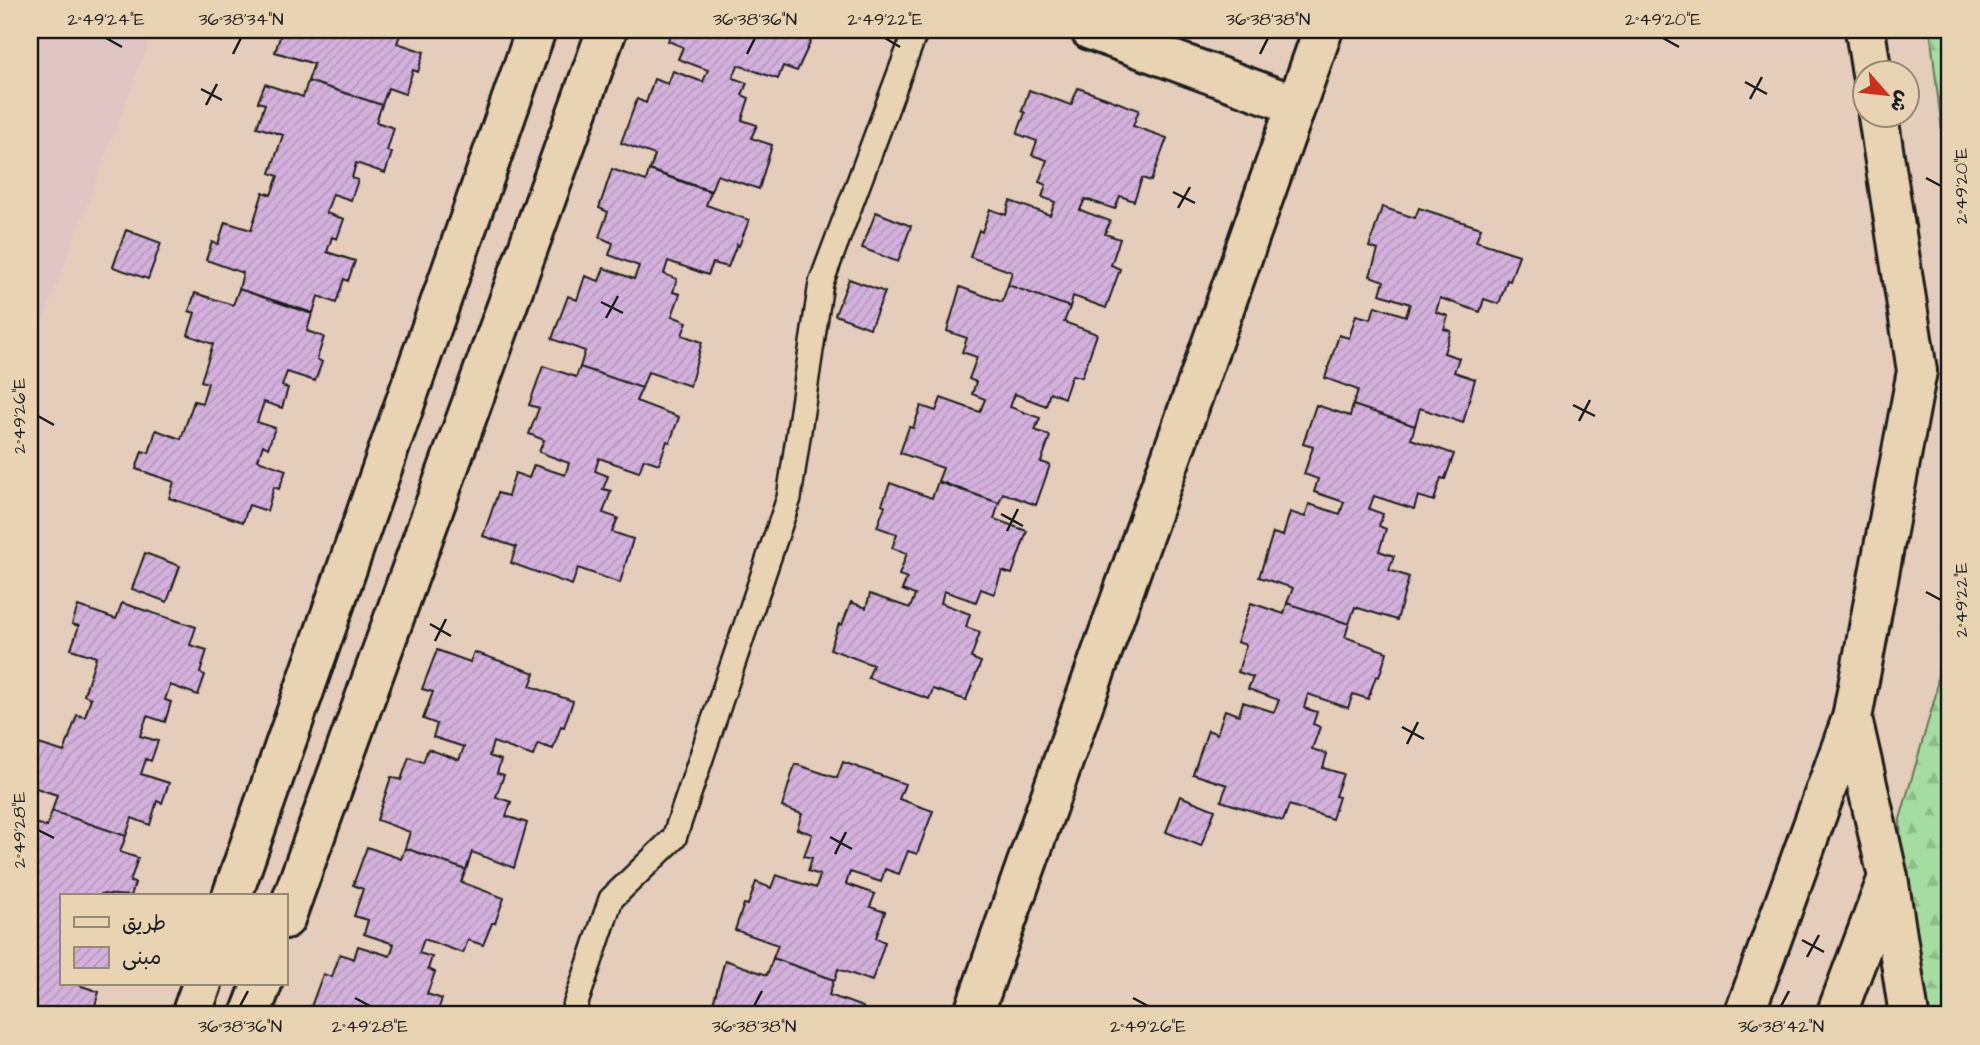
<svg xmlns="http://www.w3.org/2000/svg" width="1980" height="1045" viewBox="0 0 1980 1045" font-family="'Architects Daughter','Playpen Sans Arabic',sans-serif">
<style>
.built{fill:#dfc5c4}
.forest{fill:url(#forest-firs);stroke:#607c5e;stroke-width:2}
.building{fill:url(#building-hatch);stroke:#1c1c1c;stroke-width:2}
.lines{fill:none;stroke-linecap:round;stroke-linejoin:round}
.service-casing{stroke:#1c1c1c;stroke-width:28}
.minor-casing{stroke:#1c1c1c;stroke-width:44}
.service{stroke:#e8d4b2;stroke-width:23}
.minor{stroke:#e8d4b2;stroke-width:38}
.ticks{fill:none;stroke:#1c1c1c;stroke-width:2.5}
.neatline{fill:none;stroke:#1c1c1c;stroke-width:2.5}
.ticks-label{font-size:18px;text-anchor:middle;fill:#1c1c1c}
</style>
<defs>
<pattern id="forest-firs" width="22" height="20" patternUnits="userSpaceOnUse" patternTransform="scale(1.75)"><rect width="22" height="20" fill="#a5dca0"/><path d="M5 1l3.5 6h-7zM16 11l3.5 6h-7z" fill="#8dbc89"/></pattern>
<pattern id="building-hatch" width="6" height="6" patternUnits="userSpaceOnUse" patternTransform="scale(1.75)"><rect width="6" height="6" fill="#d3b1dc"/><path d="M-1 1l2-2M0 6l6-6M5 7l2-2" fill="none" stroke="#b598bc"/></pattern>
</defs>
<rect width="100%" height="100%" fill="#e4cdba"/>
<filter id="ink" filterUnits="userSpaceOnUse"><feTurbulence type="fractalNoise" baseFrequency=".0143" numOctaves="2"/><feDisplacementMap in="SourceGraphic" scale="14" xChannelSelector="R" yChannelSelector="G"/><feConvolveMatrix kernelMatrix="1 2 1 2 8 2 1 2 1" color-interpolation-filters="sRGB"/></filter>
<g filter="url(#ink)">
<!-- built -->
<path class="built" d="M 30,30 L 153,30 L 30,354 Z"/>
<!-- forest -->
<path class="forest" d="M 1930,30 L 1950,30 L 1950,199 Z
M 1950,558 L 1950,1015 L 1916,1015 L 1904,978 L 1900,819 L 1936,694 Z"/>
<!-- building -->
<path class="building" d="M 289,30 L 402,30 L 397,43 L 424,52 L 418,72 L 413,70 L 405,94 L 388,88 L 382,105 L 308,81 L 314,64 L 275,52 L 281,34 L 287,35 Z
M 672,30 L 816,30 L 797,71 L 783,66 L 778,79 L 738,65 L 733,78 L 747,83 L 742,95 L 749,98 L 742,120 L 757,125 L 751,138 L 772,145 L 759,189 L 717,175 L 711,191 L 650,170 L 655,155 L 621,143 L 637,99 L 646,103 L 654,79 L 668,84 L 673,71 L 703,82 L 708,70 L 678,59 L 683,47 L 668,41 Z
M 308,81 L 382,105 L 376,122 L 394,128 L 387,151 L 392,153 L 385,173 L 356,163 L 352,178 L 358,180 L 351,200 L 333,194 L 326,213 L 344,219 L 337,239 L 332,237 L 327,252 L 355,261 L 348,281 L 344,279 L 336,303 L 318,296 L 313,313 L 239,289 L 243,273 L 206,260 L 212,242 L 218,244 L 225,222 L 251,230 L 263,192 L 271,195 L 278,176 L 270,173 L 283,135 L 257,127 L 265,104 L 258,102 L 265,84 L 303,97 Z
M 1078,88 L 1139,110 L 1133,126 L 1167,138 L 1151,181 L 1142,178 L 1134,201 L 1120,196 L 1115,209 L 1085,199 L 1080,210 L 1110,221 L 1105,234 L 1120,239 L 1111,265 L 1120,269 L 1106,308 L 1073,296 L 1070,307 L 1008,285 L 1012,272 L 970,257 L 979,230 L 982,232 L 990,209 L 1006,215 L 1010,201 L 1050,215 L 1055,202 L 1042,197 L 1046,185 L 1039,182 L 1047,160 L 1032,155 L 1037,141 L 1017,134 L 1025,113 L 1022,111 L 1029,90 L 1071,105 Z
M 612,169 L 646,181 L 649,170 L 711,192 L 706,205 L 749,220 L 739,246 L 737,244 L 728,267 L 713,263 L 708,275 L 668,261 L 664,274 L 677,279 L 673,292 L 680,294 L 672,316 L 687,322 L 682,335 L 702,342 L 690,386 L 648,372 L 642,388 L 580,367 L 585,351 L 552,339 L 568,296 L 577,300 L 585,276 L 599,281 L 604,268 L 634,279 L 639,266 L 609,255 L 613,243 L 599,237 L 608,212 L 599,208 Z
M 1382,207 L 1415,218 L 1419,208 L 1481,228 L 1476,241 L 1519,255 L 1510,281 L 1507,280 L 1499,304 L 1484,299 L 1480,312 L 1440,298 L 1436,312 L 1448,316 L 1444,329 L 1451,331 L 1444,353 L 1459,358 L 1454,372 L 1475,379 L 1463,423 L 1420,408 L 1415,426 L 1353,405 L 1358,390 L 1325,378 L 1339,335 L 1349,338 L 1356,315 L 1371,319 L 1375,306 L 1406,316 L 1410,304 L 1380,294 L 1384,281 L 1370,276 L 1378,250 L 1369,247 Z
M 876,212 L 911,226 L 898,262 L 862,248 Z
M 126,230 L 161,243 L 148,279 L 113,267 Z
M 849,279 L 885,292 L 870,328 L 835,315 Z
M 1008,285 L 1070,307 L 1064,322 L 1097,334 L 1082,377 L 1072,375 L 1064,398 L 1050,392 L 1046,406 L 1015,394 L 1010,407 L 1040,418 L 1035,430 L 1050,436 L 1041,462 L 1050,465 L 1036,505 L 1003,493 L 999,503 L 938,481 L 943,468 L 900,453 L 909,427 L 913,428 L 921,406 L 936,411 L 941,398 L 980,412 L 985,399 L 972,394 L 976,382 L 969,379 L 977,357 L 962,352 L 967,338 L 947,331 L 960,287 L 1002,302 Z
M 239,289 L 312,314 L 307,331 L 324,337 L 317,359 L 322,362 L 315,381 L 287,372 L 282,386 L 288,388 L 282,408 L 264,402 L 257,422 L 275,428 L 268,448 L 263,445 L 258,460 L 286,470 L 279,489 L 274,487 L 267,511 L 249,505 L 243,522 L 169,498 L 174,482 L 136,469 L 142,451 L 149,453 L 156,430 L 181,439 L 194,401 L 202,403 L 208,383 L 201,381 L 213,344 L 188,335 L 195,313 L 189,311 L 195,293 L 233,305 Z
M 543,366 L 576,377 L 580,367 L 642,388 L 636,401 L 679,417 L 670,442 L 667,441 L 659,464 L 644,459 L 639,472 L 599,458 L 595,471 L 608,476 L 603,489 L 611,491 L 603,513 L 618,518 L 612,532 L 633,539 L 620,583 L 578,568 L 572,585 L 511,563 L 516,547 L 483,536 L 498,493 L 508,496 L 515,473 L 529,478 L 534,465 L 565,475 L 569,463 L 539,452 L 544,440 L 529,434 L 539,408 L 529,405 Z
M 1316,405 L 1350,416 L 1353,405 L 1415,426 L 1411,439 L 1454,454 L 1445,479 L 1441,478 L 1434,501 L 1418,496 L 1414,509 L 1374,496 L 1369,509 L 1383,514 L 1379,526 L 1386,529 L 1379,551 L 1394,556 L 1389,570 L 1409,577 L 1397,620 L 1355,607 L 1349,624 L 1287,603 L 1293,588 L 1259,577 L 1273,533 L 1283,536 L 1290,512 L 1305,517 L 1309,504 L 1340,514 L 1344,502 L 1314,492 L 1318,479 L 1304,474 L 1313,447 L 1303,444 Z
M 938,482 L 999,503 L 994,519 L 1027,531 L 1012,574 L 1002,571 L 994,594 L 981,589 L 976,602 L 944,591 L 941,603 L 970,614 L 966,627 L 980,632 L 971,658 L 981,662 L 966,700 L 933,689 L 929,699 L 868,678 L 873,665 L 830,649 L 839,624 L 842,625 L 851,602 L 866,608 L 870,594 L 910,608 L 915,595 L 902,590 L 907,578 L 899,575 L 907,553 L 892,548 L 897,534 L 877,527 L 885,506 L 882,504 L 890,483 L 932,498 Z
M 145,553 L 180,566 L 167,602 L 132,589 Z
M 122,603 L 196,627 L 190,645 L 207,650 L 200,673 L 205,675 L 198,695 L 170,685 L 165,700 L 171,702 L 165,722 L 147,716 L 140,736 L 158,741 L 151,761 L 146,759 L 141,774 L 169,783 L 162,803 L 157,801 L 150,825 L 132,818 L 126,836 L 52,811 L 57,795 L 30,786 L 30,765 L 32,766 L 39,744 L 64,752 L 77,715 L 85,717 L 91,698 L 84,695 L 96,657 L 71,649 L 79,626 L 72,624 L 78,606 L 116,619 Z
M 1251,603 L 1284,614 L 1287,603 L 1349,624 L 1345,637 L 1387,652 L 1379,677 L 1376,676 L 1368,699 L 1353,694 L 1348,708 L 1308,694 L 1304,708 L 1317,712 L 1313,724 L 1320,727 L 1312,749 L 1327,754 L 1323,768 L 1343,774 L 1335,796 L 1339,797 L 1332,819 L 1289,805 L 1283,821 L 1221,801 L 1227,785 L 1193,774 L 1208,730 L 1217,734 L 1225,710 L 1239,715 L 1243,702 L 1274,712 L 1279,700 L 1248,689 L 1253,677 L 1238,672 L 1246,645 L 1237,642 Z
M 437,650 L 470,662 L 474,652 L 535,673 L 530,686 L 573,701 L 564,727 L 561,726 L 553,749 L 538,744 L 533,756 L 493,742 L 489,756 L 501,760 L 497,773 L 504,775 L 496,797 L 511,802 L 506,816 L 527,823 L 514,868 L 472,852 L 466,870 L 405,848 L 410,832 L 377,820 L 391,777 L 401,780 L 409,757 L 423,762 L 428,749 L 459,760 L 464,747 L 433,737 L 437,724 L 423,719 L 433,692 L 422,689 Z
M 843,762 L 905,784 L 899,799 L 933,811 L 917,854 L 908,851 L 899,874 L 885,869 L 881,882 L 850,872 L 846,884 L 875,894 L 870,907 L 885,912 L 876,938 L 885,942 L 872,981 L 838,969 L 835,980 L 773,958 L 778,945 L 735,930 L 744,904 L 748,905 L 756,882 L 771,888 L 776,875 L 816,888 L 820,875 L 808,871 L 812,858 L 804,856 L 812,834 L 797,829 L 802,814 L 782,807 L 795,764 L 837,778 Z
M 1180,796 L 1215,810 L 1201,846 L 1166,832 Z
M 52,811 L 126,836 L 120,852 L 138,858 L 130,882 L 135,883 L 131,896 L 101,894 L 100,896 L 61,896 L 61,984 L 76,984 L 99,992 L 93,1012 L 88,1009 L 86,1015 L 30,1015 L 30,821 L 47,827 Z
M 367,847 L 401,859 L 405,848 L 466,870 L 461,882 L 504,898 L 495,923 L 492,923 L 483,945 L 468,940 L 463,953 L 424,939 L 419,953 L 432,957 L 428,969 L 435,972 L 427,994 L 442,999 L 437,1013 L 444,1015 L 308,1015 L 323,974 L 332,977 L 340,954 L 354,959 L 358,946 L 390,956 L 394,944 L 364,934 L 368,920 L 354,916 L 363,889 L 353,885 Z
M 773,958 L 834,980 L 829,995 L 863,1007 L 860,1015 L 731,1015 L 732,1011 L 713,1004 L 725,960 L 767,975 Z"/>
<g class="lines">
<!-- service casing -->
<g class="service-casing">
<path id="service" d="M 572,1015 L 611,899 L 674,838 L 789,498 L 821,283 L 916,30"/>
</g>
<!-- minor casing -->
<g class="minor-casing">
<path id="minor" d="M 1090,30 L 1296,105
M 1865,30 L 1872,74
M 1878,116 L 1917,371 L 1852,718 L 1888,877 L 1909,1015
M 232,896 L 536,30
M 285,919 L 607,30
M 191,1015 L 202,984
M 250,1015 L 262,984
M 973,1015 L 1323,30
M 1744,1015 L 1852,718
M 1836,1015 L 1887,880"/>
</g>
<!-- service -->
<use href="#service" class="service"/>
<!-- minor -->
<use href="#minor" class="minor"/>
</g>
</g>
<!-- ticks -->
<path class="ticks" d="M 106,38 L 122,47M 885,38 L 900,47M 1663,38 L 1679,47M 233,54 L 241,38M 747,54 L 755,38M 1260,54 L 1268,38M 1745,82 L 1767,94M 201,89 L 222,100M 1750,99 L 1762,77M 206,105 L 217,84M 1926,178 L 1941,186M 1173,192 L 1195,203M 1178,208 L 1190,187M 601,302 L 623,313M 606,318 L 618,296M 1573,405 L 1595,416M 38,416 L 54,425M 1579,421 L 1590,400M 1001,514 L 1023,526M 1007,531 L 1018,509M 1926,592 L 1941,600M 430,624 L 451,636M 435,641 L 446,619M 1402,727 L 1424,739M 1407,744 L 1418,722M 38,830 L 54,838M 830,837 L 852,849M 835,854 L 846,832M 1802,940 L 1824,952M 1807,957 L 1819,935M 355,998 L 370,1006M 1133,998 L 1148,1006M 240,1006 L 248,991M 754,1006 L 762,991M 1781,1006 L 1789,991"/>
<!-- margin -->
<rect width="1980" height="1045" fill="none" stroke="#e8d4b2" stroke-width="77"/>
<!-- legend -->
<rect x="60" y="894" width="228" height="91" fill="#e8d4b2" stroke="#968a76" stroke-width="2"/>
<rect x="74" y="917" width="35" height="10" fill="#e8d4b2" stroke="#968a76" stroke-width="2"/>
<text x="122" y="930" font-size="21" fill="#1c1c1c">طريق</text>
<rect x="74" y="947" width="35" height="21" fill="url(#building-hatch)" stroke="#968a76" stroke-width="2"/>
<text x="122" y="964" font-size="21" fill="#1c1c1c">مبنى</text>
<!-- north arrow -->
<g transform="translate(1886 94) rotate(118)"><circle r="33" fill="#e8d4b2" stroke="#968a76" stroke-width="2"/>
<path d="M0-5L12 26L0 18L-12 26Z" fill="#c8321e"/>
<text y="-10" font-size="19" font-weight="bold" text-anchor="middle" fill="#1c1c1c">ش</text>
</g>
<rect x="38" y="38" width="1903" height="968" class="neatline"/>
<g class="ticks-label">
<text x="106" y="25">2°49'24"E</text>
<text x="241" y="25">36°38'34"N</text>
<text x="755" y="25">36°38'36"N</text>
<text x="885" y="25">2°49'22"E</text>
<text x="1268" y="25">36°38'38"N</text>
<text x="1663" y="25">2°49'20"E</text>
<text transform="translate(1961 186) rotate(-90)" y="6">2°49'20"E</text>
<text transform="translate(19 416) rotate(-90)" y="6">2°49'26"E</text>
<text transform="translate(1961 600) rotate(-90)" y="6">2°49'22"E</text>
<text transform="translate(19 830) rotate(-90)" y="6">2°49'28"E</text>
<text x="240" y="1032">36°38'36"N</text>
<text x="370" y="1032">2°49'28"E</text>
<text x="754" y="1032">36°38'38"N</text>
<text x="1148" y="1032">2°49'26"E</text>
<text x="1781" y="1032">36°38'42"N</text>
</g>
</svg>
